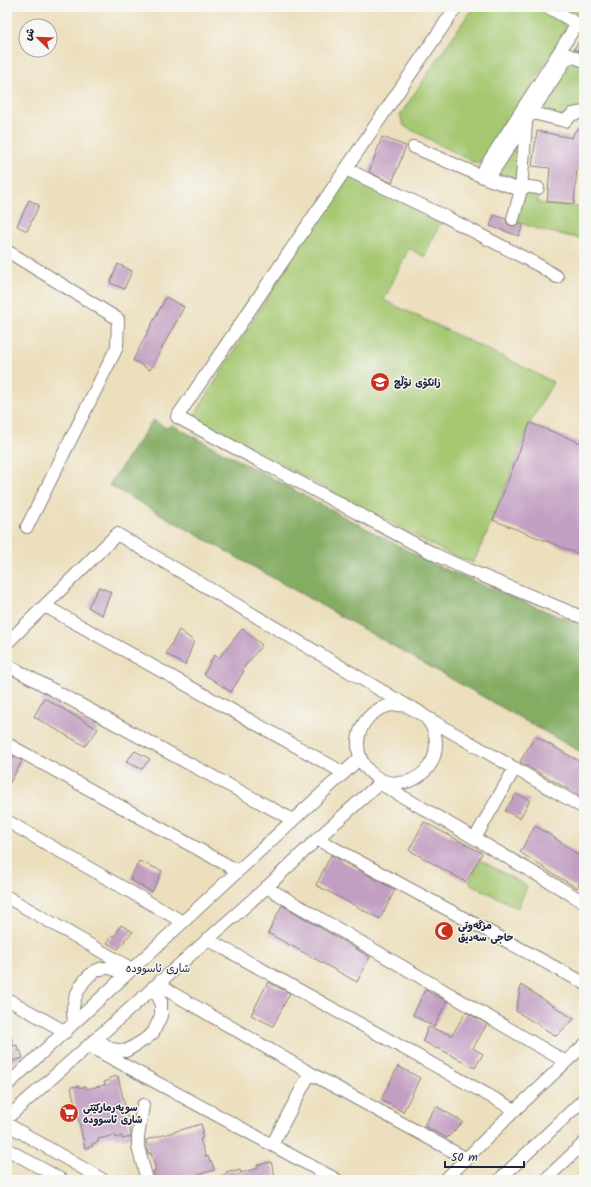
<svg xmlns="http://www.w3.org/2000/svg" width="591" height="1187" viewBox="0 0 591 1187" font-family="Kalam,'Playpen Sans Arabic',sans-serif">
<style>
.green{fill:#a5c871;stroke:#647556}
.forest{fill:#84ac63;stroke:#53674f}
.building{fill:#c29fc2}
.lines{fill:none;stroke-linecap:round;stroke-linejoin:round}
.minor-casing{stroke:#87807c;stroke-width:14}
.minor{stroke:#fff;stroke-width:12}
.labels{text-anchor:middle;stroke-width:3;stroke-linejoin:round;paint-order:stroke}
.poi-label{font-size:10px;font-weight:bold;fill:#22223b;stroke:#f6f6f2;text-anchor:start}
.neighbourhood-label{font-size:11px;fill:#22223b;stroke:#f6f6f2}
</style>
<rect width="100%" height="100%" fill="#f6f6f2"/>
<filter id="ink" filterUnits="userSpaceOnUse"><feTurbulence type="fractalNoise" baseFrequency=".025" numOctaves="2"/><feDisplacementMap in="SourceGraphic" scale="8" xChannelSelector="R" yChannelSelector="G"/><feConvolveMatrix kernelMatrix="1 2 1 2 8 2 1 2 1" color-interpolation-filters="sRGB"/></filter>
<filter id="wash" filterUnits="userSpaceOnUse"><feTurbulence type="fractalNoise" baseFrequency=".012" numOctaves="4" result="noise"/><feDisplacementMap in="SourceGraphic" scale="16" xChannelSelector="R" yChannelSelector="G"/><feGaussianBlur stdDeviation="0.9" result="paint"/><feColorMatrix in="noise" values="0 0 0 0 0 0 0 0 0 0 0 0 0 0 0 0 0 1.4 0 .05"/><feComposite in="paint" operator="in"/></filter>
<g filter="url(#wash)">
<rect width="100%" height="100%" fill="#ecdfbd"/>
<!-- green -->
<path class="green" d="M 473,7 L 538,7 L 565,24 L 567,28 L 564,35 L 481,163 L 475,163 L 404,126 L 400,115 Z
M 555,7 L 584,7 L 584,24 Z
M 569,55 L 584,61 L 584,112 L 569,117 L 532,113 Z
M 526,123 L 521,186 L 538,188 L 538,203 L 584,207 L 584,239 C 560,234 535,231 513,219 L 521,190 L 488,179 Z
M 346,169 L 444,216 L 424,257 L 409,248 L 384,300 L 394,305 L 503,357 L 553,382 L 530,423 L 493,520 L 473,563 L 451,555 L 193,418 Z
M 480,860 L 527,886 L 518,908 L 469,883 Z"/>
<!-- forest -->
<path class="forest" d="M 153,420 L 166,428 L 172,425 L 433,564 L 584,627 L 584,754 L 109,485 Z"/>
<g id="blocks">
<!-- building -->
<path class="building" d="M 584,34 L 584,53 L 574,49 Z
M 584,125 L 584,169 L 577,169 L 574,204 L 547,202 L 550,168 L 532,166 L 537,131 L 572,138 L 574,132 Z
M 382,137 L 406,146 L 392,183 L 369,172 Z
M 29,200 L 39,205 L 27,231 L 17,226 Z
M 494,215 L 506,219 L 507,224 L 511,226 L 515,226 L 519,223 L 523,225 L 519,236 L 490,226 Z
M 118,264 L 132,271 L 124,289 L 110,283 Z
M 166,297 L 184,307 L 150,370 L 133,360 Z
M 530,423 L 584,444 L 584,556 L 493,520 Z
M 99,587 L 111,592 L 102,615 L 88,607 Z
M 242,629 L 262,645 L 242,670 L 244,671 L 231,692 L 204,674 L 214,655 L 219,658 Z
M 179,630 L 194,641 L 185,665 L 166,654 Z
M 44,698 L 98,729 L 85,746 L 34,717 Z
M 535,736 L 584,764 L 584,798 L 520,762 Z
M 135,751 L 150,759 L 142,769 L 126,762 Z
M 7,753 L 22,761 L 7,788 Z
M 516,794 L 530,800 L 520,818 L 505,811 Z
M 424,822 L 482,853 L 466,882 L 409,850 Z
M 535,826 L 549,834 L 584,859 L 584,874 L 577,888 L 547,870 L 520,852 Z
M 331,855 L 395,890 L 380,919 L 316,885 Z
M 139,861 L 162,871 L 152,892 L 130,879 Z
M 282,905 L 370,957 L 357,982 L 268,933 Z
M 121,925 L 133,932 L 124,940 L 125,941 L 118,949 L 107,943 L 113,935 L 115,936 Z
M 268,982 L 290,993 L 273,1026 L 251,1015 Z
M 521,985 L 574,1019 L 556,1036 L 516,1011 Z
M 425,990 L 447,1001 L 434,1027 L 413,1015 Z
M 466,1012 L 487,1024 L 473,1048 L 483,1054 L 475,1068 L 438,1048 L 437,1049 L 423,1041 L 428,1027 L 452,1035 Z
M 9,1030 L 14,1046 L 17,1045 L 18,1051 L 20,1050 L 23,1058 L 7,1063 L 7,1031 Z
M 398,1066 L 420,1078 L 403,1112 L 381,1100 Z
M 118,1076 L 131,1134 L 131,1137 L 122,1139 L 122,1136 L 116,1138 L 115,1135 L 98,1139 L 98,1142 L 92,1144 L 93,1146 L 85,1148 L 71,1087 L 79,1086 L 79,1088 L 86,1086 L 86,1089 L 105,1085 L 104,1082 L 110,1080 L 109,1078 Z
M 436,1106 L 463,1122 L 447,1138 L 424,1126 Z
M 201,1124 L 203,1131 L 201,1132 L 203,1138 L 200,1139 L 206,1157 L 208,1156 L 210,1162 L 212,1162 L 214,1170 L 180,1180 L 156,1180 L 153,1171 L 156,1170 L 151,1153 L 148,1154 L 146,1140 Z
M 271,1162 L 276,1180 L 215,1180 L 215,1178 L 226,1174 L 226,1172 L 233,1170 L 234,1172 L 240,1170 L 241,1173 L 258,1168 L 257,1165 Z"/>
</g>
</g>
<g filter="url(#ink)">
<use href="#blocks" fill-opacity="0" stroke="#87807c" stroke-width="1"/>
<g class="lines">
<!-- minor casing -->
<g class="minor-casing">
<path id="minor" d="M 456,7 L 177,417 L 436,555 L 466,569 L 584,618
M 548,7 L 583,27
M 563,53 L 584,61
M 525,111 L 565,121 L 573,114 L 584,112
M 414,147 L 488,179 L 521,190
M 346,169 L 444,216 L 540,266 L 557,277
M 480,175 L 577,24
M 488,179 L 569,55
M 521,186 L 538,188
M 513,219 L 521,190 L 526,123
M 7,251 L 118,319 L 117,347 L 27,527
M 45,606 L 344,773
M 7,643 L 117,534 L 448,730 L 584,808
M 7,665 L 293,820
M358 744a39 39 0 1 1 78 0a39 39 0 1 1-78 0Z
M 7,744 L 238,871
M 381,784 L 584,902
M 7,821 L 183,922
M 475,838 L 515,768
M 317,839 L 584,983
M 266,887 L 566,1062
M 7,897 L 132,969
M 207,939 L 515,1110
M 160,981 L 167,990 L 310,1073 L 467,1159
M 7,999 L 66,1032
M 74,1023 C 74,1019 72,1012 73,1008 C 75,991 89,967 108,968 C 114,968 120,973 125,976
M 97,1039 L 111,1049 L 126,1051 L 144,1040 L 153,1033 L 161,1016 L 161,1002 L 153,987
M 89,1046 L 337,1180
M 7,1085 L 360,758
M 143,1105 L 138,1137 L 138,1147 L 146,1176 L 146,1180
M 7,1118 L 269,885 L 317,839 L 382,781
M 7,1124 L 103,1180
M 272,1145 L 310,1073
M 7,1149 L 62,1180
M 445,1180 L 515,1110 L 584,1045
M 499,1180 L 584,1099
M 545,1180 L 584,1143"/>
</g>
<!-- minor -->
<use href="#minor" class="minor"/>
</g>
</g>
<!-- icons -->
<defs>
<g id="university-disc" transform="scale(1)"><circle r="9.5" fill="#c8321e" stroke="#f6f6f2"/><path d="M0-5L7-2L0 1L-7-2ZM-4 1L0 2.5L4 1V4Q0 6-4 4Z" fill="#fff"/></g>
<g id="mosque-disc" transform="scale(1)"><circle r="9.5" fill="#c8321e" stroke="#f6f6f2"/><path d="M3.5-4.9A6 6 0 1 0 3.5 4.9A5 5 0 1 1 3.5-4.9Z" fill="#fff"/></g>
<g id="supermarket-disc" transform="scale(1)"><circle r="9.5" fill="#c8321e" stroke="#f6f6f2"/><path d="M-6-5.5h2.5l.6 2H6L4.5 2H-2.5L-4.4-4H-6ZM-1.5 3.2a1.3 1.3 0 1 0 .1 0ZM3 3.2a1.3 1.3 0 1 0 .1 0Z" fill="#fff"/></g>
</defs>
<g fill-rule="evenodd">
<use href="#university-disc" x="380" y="382"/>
<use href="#mosque-disc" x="444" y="931"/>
<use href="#supermarket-disc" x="69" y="1113"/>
</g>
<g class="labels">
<!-- poi labels -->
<g class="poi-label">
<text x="394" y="386">زانکۆی نۆڵج</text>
<text x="458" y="929">مزگەوتی<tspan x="458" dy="12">حاجی سەدیق</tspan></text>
<text x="83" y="1111">سوپەرمارکێتی<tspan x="83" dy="12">شاری ئاسوودە</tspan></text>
</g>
<!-- neighbourhood labels -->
<g class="neighbourhood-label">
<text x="158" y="972">شاری ئاسوودە</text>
</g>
</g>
<!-- margin -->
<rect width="591" height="1187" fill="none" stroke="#f6f6f2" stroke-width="24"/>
<!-- north arrow -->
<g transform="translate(38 38) rotate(293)"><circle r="19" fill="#f6f6f2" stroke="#a1a1a9"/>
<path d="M0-3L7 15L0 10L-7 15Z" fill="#c8321e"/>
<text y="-6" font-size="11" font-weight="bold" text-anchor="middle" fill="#22223b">ش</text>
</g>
<!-- scale -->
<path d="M445 1161v6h79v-6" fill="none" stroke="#22223b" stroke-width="2"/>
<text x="451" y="1161" font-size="12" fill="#22223b" stroke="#f6f6f2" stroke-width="3" paint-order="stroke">50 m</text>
</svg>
